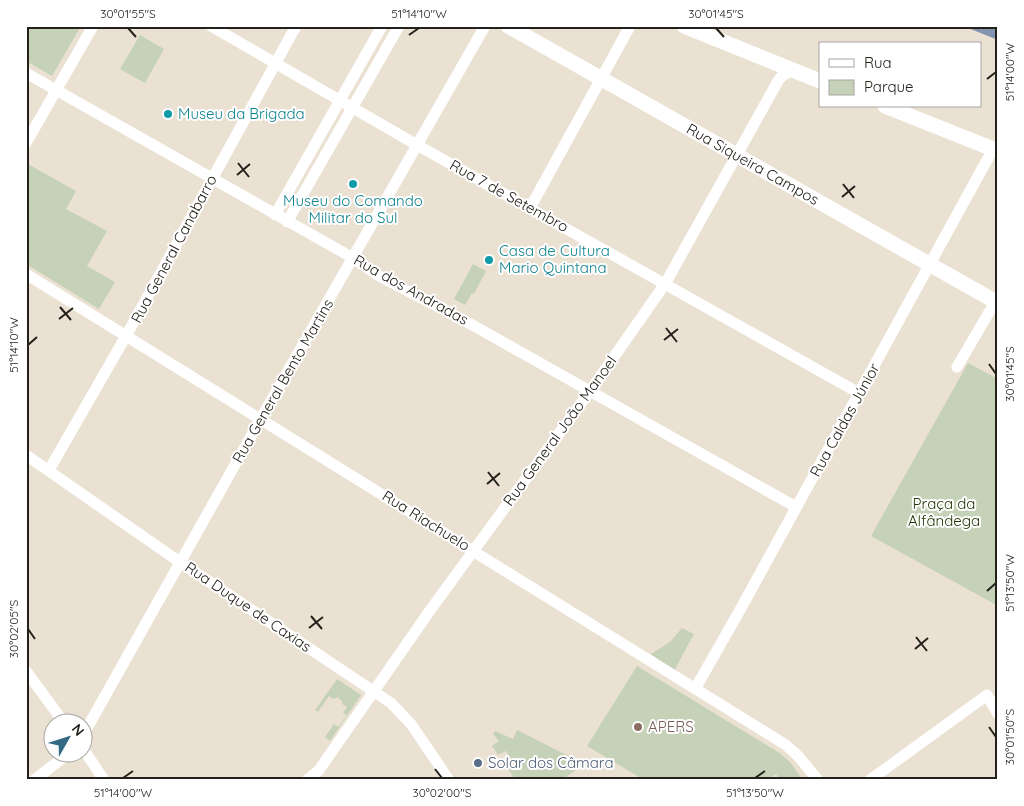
<svg xmlns="http://www.w3.org/2000/svg" width="1024" height="806" viewBox="0 0 1024 806" font-family="Quicksand,sans-serif">
<style>
.green{fill:#c5d2b8}
.water{fill:#8394b0}
.lines{fill:none;stroke-linecap:round;stroke-linejoin:round}
.minor{stroke:#fff;stroke-width:11}
.major{stroke:#fff;stroke-width:15}
.ticks{fill:none;stroke:#24201b;stroke-width:2}
.culture-dot{fill:#0f9aa8;stroke:#fff;stroke-width:2}
.education-dot{fill:#8d6e63;stroke:#fff;stroke-width:2}
.service-dot{fill:#5c6f8a;stroke:#fff;stroke-width:2}
.labels{text-anchor:middle;stroke-width:4;stroke-linejoin:round;paint-order:stroke}
.culture-label{font-size:15px;fill:#0d838f;stroke:#fff;text-anchor:start}
.street-label{font-size:15px;fill:#24201b;stroke:#fff}
.park-label{font-size:15px;fill:#233603;stroke:#fff}
.education-label{font-size:15px;fill:#785e54;stroke:#fff;text-anchor:start}
.service-label{font-size:15px;fill:#4e5e75;stroke:#fff;text-anchor:start}
.neatline{fill:none;stroke:#24201b;stroke-width:2}
.ticks-label{font-size:12px;text-anchor:middle;fill:#24201b}
</style>
<rect width="100%" height="100%" fill="#ebe1d3"/>
<!-- green -->
<path class="green" d="M 26,26 L 81,26 L 52,76 L 26,61 Z
M 140,35 L 164,49 L 145,83 L 120,69 Z
M 26,163 L 76,191 L 66,209 L 107,231 L 87,266 L 115,282 L 99,309 L 26,264 Z
M 473,264 L 486,271 L 474,294 L 472,293 L 465,305 L 454,299 Z
M 968,363 L 998,379 L 998,606 L 871,536 Z
M 682,628 L 694,634 L 674,671 L 651,654 L 670,642 Z
M 637,666 L 778,752 L 790,762 L 803,780 L 780,780 L 776,774 L 767,780 L 644,780 L 587,746 Z
M 337,679 L 361,695 L 330,741 L 325,737 L 334,724 L 338,727 L 347,715 L 343,713 L 347,707 L 342,704 L 342,701 L 337,697 L 334,699 L 329,696 L 318,712 L 315,710 Z
M 517,730 L 584,764 L 562,780 L 512,780 L 514,778 L 508,769 L 515,764 L 506,751 L 498,755 L 492,746 L 499,741 L 493,734 L 495,731 L 513,739 Z"/>
<!-- water -->
<path class="water" d="M 963,26 L 998,26 L 998,40 Z"/>
<g class="lines">
<!-- minor -->
<path class="minor" d="M 211,26 L 417,145 L 859,393
M 26,73 L 353,258 L 379,276 L 467,322 L 796,507
M 26,143 L 93,26
M 530,208 L 630,26
M 275,215 L 382,26
M 287,222 L 399,26
M 26,274 L 786,745 L 798,756 L 818,780
M 957,367 L 998,297
M 26,455 L 171,556 L 391,703 L 411,724 L 449,780
M 49,470 L 126,336 L 296,26
M 26,671 L 65,724
M 695,689 L 740,610 L 993,149
M 82,737 L 268,406 L 485,26
M 82,747 L 104,780
M 34,780 L 68,754
M 307,780 L 319,770 L 431,609 L 590,391 L 665,284 L 778,81 L 782,76 L 793,70
M 870,780 L 987,695 L 998,714"/>
<!-- major -->
<g class="major">
<path id="s1" d="M 508,26 L 998,303"/>
<path d="M 684,26 L 820,81"/>
<path d="M 885,106 L 998,151"/>
</g>
</g>
<!-- ticks -->
<path class="ticks" d="M 128,28 L 136,37M 716,28 L 724,37M 409,35 L 419,28M 987,79 L 996,72M 238,163 L 249,177M 237,175 L 250,164M 843,184 L 854,198M 842,197 L 855,186M 60,307 L 71,320M 59,319 L 73,308M 666,328 L 677,342M 664,340 L 678,329M 28,345 L 37,337M 989,364 L 996,374M 488,472 L 499,486M 487,484 L 500,473M 987,591 L 996,583M 311,616 L 322,629M 309,628 L 323,617M 28,629 L 35,639M 916,637 L 927,651M 915,649 L 928,638M 989,727 L 996,737M 435,769 L 442,778M 123,778 L 133,771M 755,778 L 765,771"/>
<!-- markers -->
<g class="culture-dot">
<circle cx="168" cy="114" r="5"/>
<circle cx="353" cy="184" r="5"/>
<circle cx="489" cy="260" r="5"/>
</g>
<circle class="education-dot" cx="638" cy="727" r="5"/>
<circle class="service-dot" cx="478" cy="763" r="5"/>
<g class="labels">
<!-- culture labels -->
<g class="culture-label">
<text x="178" y="119">Museu da Brigada</text>
<text x="353" y="206" text-anchor="middle">Museu do Comando<tspan x="353" dy="17">Militar do Sul</tspan></text>
<text x="499" y="256">Casa de Cultura<tspan x="499" dy="17">Mario Quintana</tspan></text>
</g>
<!-- street labels -->
<g class="street-label">
<text dy="5" stroke="none"><textPath href="#s1" startOffset="281">Rua Siqueira Campos</textPath></text>
<text transform="translate(509 196) rotate(29)" y="5">Rua 7 de Setembro</text>
<text transform="translate(174 249) rotate(-62)" y="5">Rua General Canabarro</text>
<text transform="translate(411 290) rotate(29)" y="5">Rua dos Andradas</text>
<text transform="translate(283 381) rotate(-60)" y="5">Rua General Bento Martins</text>
<text transform="translate(845 420) rotate(-61)" y="5">Rua Caldas Júnior</text>
<text transform="translate(560 431) rotate(-54)" y="5">Rua General João Manoel</text>
<text transform="translate(426 521) rotate(32)" y="5">Rua Riachuelo</text>
<text transform="translate(248 607) rotate(34)" y="5">Rua Duque de Caxias</text>
</g>
<!-- park labels -->
<g class="park-label">
<text x="944" y="509">Praça da<tspan x="944" dy="17">Alfândega</tspan></text>
</g>
<!-- education labels -->
<g class="education-label">
<text x="648" y="732">APERS</text>
</g>
<!-- service labels -->
<g class="service-label">
<text x="488" y="768">Solar dos Câmara</text>
</g>
</g>
<!-- border -->
<rect width="1024" height="806" fill="none" stroke="#ffffff" stroke-width="55"/>
<!-- legend -->
<rect x="819" y="42" width="162" height="65" fill="#ffffff" stroke="#a7a6a4"/>
<rect x="829" y="59" width="25" height="8" fill="#ffffff" stroke="#a7a6a4"/>
<text x="864" y="68" font-size="15" fill="#24201b">Rua</text>
<rect x="829" y="80" width="25" height="15" fill="#c5d2b8" stroke="#a7a6a4"/>
<text x="864" y="92" font-size="15" fill="#24201b">Parque</text>
<!-- north arrow -->
<g transform="translate(68 738) rotate(51)"><circle r="24" fill="#ffffff" stroke="#a7a6a4"/>
<path d="M0-4L9 19L0 12L-9 19Z" fill="#336984"/>
<text y="-8" font-size="14" font-weight="bold" text-anchor="middle" fill="#24201b">N</text>
</g>
<rect x="28" y="28" width="968" height="750" class="neatline"/>
<g class="ticks-label">
<text x="128" y="18">30°01'55"S</text>
<text x="419" y="18">51°14'10"W</text>
<text x="716" y="18">30°01'45"S</text>
<text transform="translate(1010 72) rotate(-90)" y="4">51°14'00"W</text>
<text transform="translate(14 345) rotate(-90)" y="4">51°14'10"W</text>
<text transform="translate(1010 374) rotate(-90)" y="4">30°01'45"S</text>
<text transform="translate(1010 583) rotate(-90)" y="4">51°13'50"W</text>
<text transform="translate(14 629) rotate(-90)" y="4">30°02'05"S</text>
<text transform="translate(1010 737) rotate(-90)" y="4">30°01'50"S</text>
<text x="123" y="797">51°14'00"W</text>
<text x="442" y="797">30°02'00"S</text>
<text x="755" y="797">51°13'50"W</text>
</g>
</svg>
